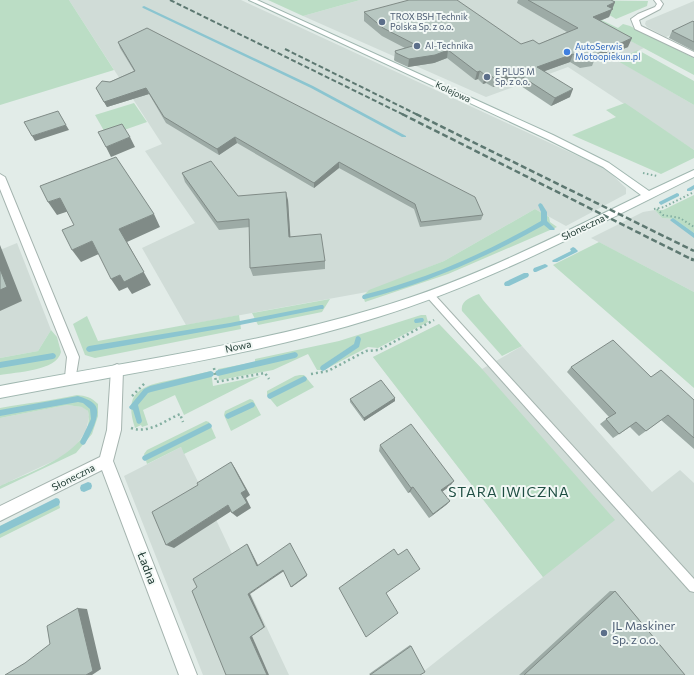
<svg xmlns="http://www.w3.org/2000/svg" width="694" height="675" viewBox="0 0 694 675" font-family="Commissioner,sans-serif">
<style>
.built{fill:#d0dcd7}
.green{fill:#bbddc5}
.lines{fill:none;stroke-linecap:round;stroke-linejoin:round}
.stream{fill:#8bc5d0;fill-rule:evenodd}
.lane-casing{stroke:#a5b4af;stroke-width:2}
.street-casing{stroke:#a5b4af;stroke-width:2}
.secondary-casing{stroke:#a0b7b0;stroke-width:2}
.path-far1{stroke:#83afa1;stroke-width:2;stroke-dasharray:1.5 2.5;stroke-linecap:butt}
.path{stroke:#83afa1;stroke-width:2.5;stroke-dasharray:2 3;stroke-linecap:butt}
.lane{fill:#fff;fill-rule:evenodd}
.street{fill:#fff;fill-rule:evenodd}
.secondary{fill:#fff;fill-rule:evenodd}
.rail-far2{stroke:#5d7871;stroke-width:2;stroke-dasharray:5 2.5;stroke-linecap:butt}
.rail-far1{stroke:#5d7871;stroke-width:2.5;stroke-dasharray:6 3;stroke-linecap:butt}
.rail{stroke:#5d7871;stroke-width:3;stroke-dasharray:8 4;stroke-linecap:butt}
.wall{fill:#9daba6}
.shaded-wall{fill:#808b87}
.building{fill:#b7c7c1;stroke:#808b87}
.service-dot{fill:#5c6f8a;stroke:#f2f8f5;stroke-width:1.5}
.shop-dot{fill:#3f7fe0;stroke:#f2f8f5;stroke-width:1.5}
.labels{text-anchor:middle;stroke-width:4;stroke-linejoin:round;paint-order:stroke}
.far-service-label{font-size:9px;fill:#4e5e75;stroke:#f2f8f5;text-anchor:start}
.far-shop-label{font-size:9px;fill:#366cbe;stroke:#f2f8f5;text-anchor:start}
.far-street-label{font-size:9px;fill:#223d36;stroke:#f2f8f5}
.street-label{font-size:10px;fill:#223d36;stroke:#f2f8f5}
.near-street-label{font-size:12px;fill:#223d36;stroke:#f2f8f5}
.near-service-label{font-size:12px;fill:#4e5e75;stroke:#f2f8f5;text-anchor:start}
.near-quarter-label{font-size:14px;letter-spacing:1px;fill:#1f4e43;stroke:#f2f8f5}
</style>
<rect width="100%" height="100%" fill="#e2ece8"/>
<!-- built -->
<path class="built" d="M 69,0 L 241,0 L 606,169 L 626,188 L 626,194 L 566,226 L 535,209 L 444,261 L 367,292 L 186,325 L 142,248 L 195,223 L 145,151 L 162,144 Z
M 360,0 L 523,0 L 585,16 L 644,48 L 617,60 L 694,105 L 694,150 L 568,67 L 486,97 L 303,16 Z
M 694,1 L 694,30 L 673,34 L 666,37 L 647,27 L 645,24 L 646,21 Z
M 655,210 L 662,218 L 674,219 L 694,233 L 694,292 L 591,238 L 643,212 Z
M 17,243 L 51,330 L 38,351 L 0,358 L 0,250 Z
M 439,324 L 482,369 L 522,346 L 652,492 L 680,470 L 694,483 L 694,675 L 419,675 L 543,577 L 373,357 Z
M 67,405 L 83,407 L 88,411 L 89,417 L 86,431 L 75,447 L 64,456 L 0,486 L 0,418 Z
M 181,447 L 205,496 L 289,675 L 203,675 L 124,476 Z"/>
<!-- green -->
<path class="green" d="M 0,0 L 69,0 L 114,70 L 0,105 Z
M 268,0 L 360,0 L 303,16 Z
M 554,0 L 648,1 L 647,6 L 616,19 L 606,13 L 612,10 L 597,3 L 585,12 L 618,28 L 623,24 L 630,26 L 694,58 L 694,75 Z
M 638,50 L 694,81 L 694,105 L 616,60 Z
M 134,103 L 147,122 L 107,136 L 95,115 Z
M 625,103 L 694,150 L 694,158 L 661,174 L 572,135 L 616,117 L 606,110 Z
M 694,195 L 694,233 L 674,219 L 662,218 L 655,210 L 663,210 Z
M 535,209 L 549,217 L 550,222 L 557,227 L 448,274 L 365,302 L 363,296 L 369,290 L 444,261 Z
M 599,242 L 694,292 L 694,388 L 553,265 Z
M 479,294 L 483,300 L 522,346 L 502,356 L 462,311 C 460,301 471,297 479,294 Z
M 330,299 L 322,312 L 258,325 L 252,313 Z
M 239,315 L 241,329 L 95,358 L 85,355 L 73,324 L 87,316 L 98,341 Z
M 421,315 L 426,315 L 428,322 L 378,348 L 368,347 L 324,370 L 317,370 L 308,354 L 273,370 L 219,380 L 218,369 L 255,362 L 255,359 L 339,341 Z
M 439,324 L 482,369 L 615,520 L 543,577 L 373,357 Z
M 51,330 L 57,337 L 61,352 C 57,371 16,372 0,375 L 0,358 L 38,351 Z
M 211,371 L 213,386 L 261,376 L 184,415 L 175,395 L 143,410 L 148,425 L 142,427 L 141,425 L 135,428 C 123,392 141,386 171,380 C 185,377 198,374 211,371 Z
M 300,375 L 304,375 L 314,387 L 277,407 L 267,395 L 267,391 L 295,376 Z
M 77,395 C 86,396 91,397 98,404 L 98,416 L 92,434 L 76,453 L 0,489 L 0,486 C 27,473 97,451 88,411 L 82,407 L 67,405 L 0,418 L 0,408 C 26,403 51,401 77,395 Z
M 250,399 L 253,400 L 261,415 L 231,431 L 224,415 L 225,411 Z
M 206,421 L 209,422 L 216,438 L 184,454 L 181,447 L 147,464 L 144,454 L 147,450 Z
M 58,498 L 60,508 L 0,538 L 0,526 Z"/>
<g class="lines">
<!-- stream -->
<path class="stream" d="M 144,6 L 313,86 L 406,136 L 406,137 L 402,137 L 311,88 L 143,8 L 142,7 Z
M 694,185 L 694,189 L 691,191 L 687,191 L 687,189 Z
M 677,193 L 679,194 L 679,196 L 661,205 L 659,203 L 659,202 Z
M 540,203 L 542,204 L 547,212 L 547,221 L 555,229 L 554,230 L 550,230 L 544,225 C 487,257 428,283 365,299 L 363,299 L 362,297 L 363,295 C 378,291 393,287 407,282 C 454,267 499,245 541,221 L 541,212 L 538,205 Z
M 673,218 L 694,233 L 694,238 L 671,221 L 670,220 Z
M 573,247 L 575,248 L 578,251 L 577,252 L 557,262 L 553,262 L 552,261 L 553,260 L 571,251 L 570,249 Z
M 545,264 L 547,265 L 548,266 L 547,267 L 536,272 L 534,272 L 533,270 L 534,268 Z
M 524,273 L 528,273 L 529,275 L 528,277 L 509,286 L 505,286 L 504,284 L 505,282 Z
M 321,305 L 323,305 L 324,307 L 323,309 L 321,309 L 230,327 L 89,352 L 87,351 L 86,349 L 87,347 L 89,346 L 230,323 Z
M 421,318 L 423,318 L 424,320 L 423,322 L 417,323 L 415,323 L 414,321 L 415,319 Z
M 358,336 L 360,337 L 361,339 L 359,347 L 325,370 L 323,371 L 321,370 L 320,368 L 321,366 L 354,344 L 356,337 Z
M 295,352 L 297,353 L 298,355 L 297,357 L 295,358 L 218,376 L 216,375 L 215,373 L 216,371 L 218,370 Z
M 53,353 L 55,354 L 56,356 L 55,358 L 53,359 L 0,368 L 0,362 Z
M 211,371 L 213,372 L 214,374 L 213,376 L 211,377 L 151,392 L 148,393 L 138,405 L 142,421 L 141,423 L 139,424 L 137,423 L 133,410 L 130,409 L 129,407 L 144,389 L 150,386 Z
M 304,376 L 306,377 L 307,379 L 306,381 L 270,399 L 268,398 L 267,396 L 268,394 Z
M 78,396 C 84,398 91,400 95,405 C 102,414 90,435 85,444 L 83,445 L 81,444 L 80,442 L 91,419 L 90,409 L 83,403 L 78,402 L 0,416 L 0,410 Z
M 252,402 L 254,403 L 255,405 L 254,407 L 228,419 L 226,418 L 225,416 L 226,414 Z
M 209,423 L 211,424 L 212,426 L 211,428 L 145,461 L 143,460 L 142,458 L 143,456 Z
M 88,482 L 91,483 L 92,486 L 91,489 L 84,492 L 81,491 L 80,488 L 81,485 Z
M 56,498 L 59,499 L 60,502 L 59,505 L 0,534 L 0,526 Z"/>
<!-- lane casing -->
<g class="lane-casing">
<path id="lane" d="M 430,292 L 433,293 L 694,579 L 694,592 L 690,591 L 427,297 L 426,295 Z"/>
</g>
<!-- street casing -->
<g class="street-casing">
<path id="street" d="M 654,0 L 660,0 L 663,4 L 660,9 L 639,20 L 641,26 L 694,52 L 694,57 L 635,29 L 631,19 L 638,14 L 655,7 L 657,4 Z
M 0,174 L 5,177 L 79,357 L 75,381 L 71,383 L 67,381 L 65,377 L 67,357 L 0,189 Z
M 117,364 L 121,366 L 123,370 L 121,430 L 113,461 L 197,675 L 179,675 L 102,470 L 0,521 L 0,506 L 100,457 L 107,430 L 111,370 L 113,366 Z"/>
</g>
<!-- secondary casing -->
<g class="secondary-casing">
<path id="secondary" d="M 249,0 L 257,0 L 553,135 L 609,163 L 649,191 L 694,170 L 694,177 C 591,228 488,283 378,317 C 255,356 126,373 0,398 L 0,386 C 126,362 254,345 377,308 C 469,281 555,237 641,195 L 603,167 L 547,139 Z"/>
</g>
<!-- path-far1 -->
<path class="path-far1" d="M 643,173 L 657,176
M 654,209 L 664,207 L 694,192
M 657,209 L 663,215 L 680,218 L 694,227"/>
<!-- path -->
<path class="path" d="M 214,368 L 216,382 L 265,373 L 269,379
M 311,374 L 328,371 L 366,351 L 379,350 L 434,320
M 132,396 L 145,383
M 131,428 C 149,434 164,421 180,414 L 183,422"/>
<!-- lane -->
<use href="#lane" class="lane"/>
<!-- street -->
<use href="#street" class="street"/>
<!-- secondary -->
<use href="#secondary" class="secondary"/>
<!-- rail-far2 -->
<path class="rail-far2" d="M 170,0 L 404,115
M 285,49 L 418,115"/>
<!-- rail-far1 -->
<path class="rail-far1" d="M 402,114 L 693,260
M 416,114 L 694,251"/>
<!-- rail -->
<path class="rail" d="M 691,259 L 694,260"/>
</g>
<!-- wall -->
<path class="wall" d="M 518,0 L 611,0 L 615,2 L 609,17 L 600,21 L 628,47 L 594,61 L 592,66 L 580,68 L 570,62 L 544,71 L 570,97 L 551,106 L 515,82 L 511,83 L 509,81 L 493,87 L 486,83 L 483,84 L 478,79 L 475,80 L 447,58 L 434,63 L 408,67 L 395,61 L 394,60 L 395,51 L 405,48 L 382,36 L 364,21 L 364,12 L 521,44 L 539,44 L 567,32 L 517,3 Z
M 694,22 L 694,51 L 669,38 L 672,31 Z
M 118,42 L 483,215 L 481,220 L 420,227 L 414,209 L 339,168 L 314,188 L 237,143 L 219,155 L 166,123 L 149,94 L 107,107 L 96,88 L 134,71 L 120,48 Z
M 182,173 L 238,196 L 288,200 L 290,237 L 325,261 L 325,269 L 253,276 L 250,268 L 250,227 L 219,230 L 185,182 Z
M 571,367 L 651,377 L 694,400 L 694,449 L 661,420 L 646,431 L 639,436 L 630,427 L 613,438 L 600,424 L 609,417 L 567,372 Z
M 395,398 L 395,401 L 364,421 L 350,402 L 350,399 Z
M 380,445 L 450,486 L 442,491 L 450,501 L 446,505 L 429,518 L 410,492 L 408,493 L 379,451 Z
M 610,591 L 615,591 L 685,675 L 519,675 Z
M 410,645 L 411,646 L 370,675 L 369,674 Z"/>
<!-- shaded-wall -->
<path class="shaded-wall" d="M 615,2 L 609,17 L 589,25 L 593,17 L 607,6 Z
M 632,38 L 628,47 L 594,61 L 597,54 Z
M 448,50 L 447,58 L 434,63 L 408,67 L 409,59 Z
M 573,54 L 570,62 L 534,75 L 537,67 Z
M 480,71 L 478,79 L 475,80 L 477,72 Z
M 512,73 L 509,81 L 493,87 L 495,79 Z
M 489,74 L 486,83 L 483,84 L 485,75 Z
M 518,74 L 515,82 L 511,83 L 514,75 Z
M 146,88 L 149,94 L 107,107 L 104,102 Z
M 573,89 L 570,97 L 551,106 L 555,98 Z
M 66,125 L 69,130 L 35,141 L 32,136 Z
M 130,137 L 135,147 L 111,157 L 106,147 Z
M 235,137 L 237,143 L 219,155 L 217,149 Z
M 339,162 L 339,168 L 314,188 L 314,183 Z
M 286,192 L 288,200 L 291,245 L 289,237 Z
M 60,198 L 69,211 L 57,215 L 48,202 Z
M 154,214 L 160,227 L 127,242 L 151,285 L 132,294 L 124,282 L 119,229 Z
M 92,241 L 101,253 L 81,262 L 72,250 Z
M 0,245 L 22,301 L 0,311 Z
M 120,275 L 128,287 L 119,291 L 111,279 Z
M 395,398 L 395,401 L 364,421 L 364,418 Z
M 231,462 L 235,468 L 250,495 L 246,498 L 251,508 L 237,517 L 232,513 L 241,493 Z
M 454,481 L 450,486 L 438,495 L 441,490 Z
M 413,487 L 410,492 L 408,493 L 411,488 Z
M 450,501 L 446,505 L 429,518 L 433,514 Z
M 228,505 L 233,510 L 174,548 L 166,545 Z
M 290,543 L 307,576 L 292,587 L 291,587 Z
M 247,544 L 248,545 L 259,567 L 257,566 Z
M 283,570 L 284,571 L 250,594 L 265,627 L 252,636 L 269,675 L 267,675 L 250,637 L 248,594 Z
M 78,608 L 87,609 L 101,669 L 92,675 L 86,675 Z"/>
<!-- building -->
<path class="building" d="M 409,0 L 457,0 L 521,44 L 533,40 L 539,44 L 578,28 L 528,0 L 611,0 L 615,2 L 607,6 L 613,9 L 593,17 L 632,38 L 597,54 L 595,58 L 583,59 L 573,54 L 537,67 L 573,89 L 555,98 L 518,74 L 514,75 L 512,73 L 495,79 L 489,74 L 485,75 L 480,71 L 477,72 L 448,50 L 435,55 L 409,59 L 396,53 L 395,51 L 416,45 L 383,28 L 364,12 Z
M 693,21 L 694,22 L 694,42 L 672,31 Z
M 147,28 L 475,197 L 483,215 L 421,222 L 415,204 L 339,162 L 314,183 L 235,137 L 217,149 L 164,117 L 146,88 L 104,102 L 96,88 L 102,81 L 110,82 L 135,71 L 118,42 Z
M 58,111 L 66,125 L 32,136 L 24,122 Z
M 122,124 L 130,137 L 106,147 L 98,132 Z
M 116,157 L 154,214 L 119,229 L 144,272 L 124,282 L 120,275 L 111,279 L 92,241 L 72,250 L 62,230 L 74,225 L 60,198 L 48,202 L 40,186 Z
M 211,161 L 238,196 L 286,192 L 289,237 L 321,234 L 325,261 L 250,268 L 249,219 L 217,222 L 182,173 Z
M 0,269 L 7,287 L 0,290 Z
M 613,340 L 651,377 L 661,370 L 694,400 L 694,438 L 668,415 L 646,431 L 636,422 L 619,434 L 606,419 L 616,413 L 571,367 Z
M 381,380 L 395,398 L 364,418 L 350,399 Z
M 411,424 L 454,481 L 441,490 L 450,501 L 433,514 L 413,487 L 411,488 L 380,445 Z
M 231,462 L 246,490 L 241,493 L 247,503 L 232,513 L 228,505 L 166,545 L 152,512 L 198,485 L 197,483 Z
M 290,543 L 307,575 L 291,587 L 283,570 L 248,594 L 264,627 L 250,637 L 267,675 L 226,675 L 192,591 L 197,587 L 193,579 L 247,544 L 257,566 Z
M 394,549 L 398,555 L 407,549 L 420,569 L 386,593 L 398,613 L 366,637 L 339,588 Z
M 615,591 L 685,675 L 524,675 Z
M 78,608 L 93,671 L 86,675 L 5,675 L 25,663 L 50,644 L 47,626 Z
M 411,646 L 425,672 L 420,675 L 370,675 Z"/>
<!-- markers -->
<g class="service-dot">
<circle cx="382" cy="22" r="4"/>
<circle cx="417" cy="46" r="4"/>
<circle cx="487" cy="77" r="4"/>
<circle cx="604" cy="633" r="4"/>
</g>
<circle class="shop-dot" cx="567" cy="52" r="4"/>
<g class="labels">
<!-- far-service labels -->
<g class="far-service-label">
<text x="390" y="20">TROX BSH Technik<tspan x="390" dy="10">Polska Sp. z o.o.</tspan></text>
<text x="425" y="49">Al-Technika</text>
<text x="495" y="75">E PLUS M<tspan x="495" dy="10">Sp. z o.o.</tspan></text>
</g>
<!-- far-shop labels -->
<g class="far-shop-label">
<text x="575" y="50">AutoSerwis<tspan x="575" dy="10">Motoopiekun.pl</tspan></text>
</g>
<!-- far-street labels -->
<g class="far-street-label">
<text transform="translate(453 92) rotate(25)" y="3">Kolejowa</text>
</g>
<!-- street labels -->
<g class="street-label">
<text transform="translate(583 227) rotate(-26)" y="4">Słoneczna</text>
<text transform="translate(238 346) rotate(-12)" y="4">Nowa</text>
<text transform="translate(73 477) rotate(-27)" y="4">Słoneczna</text>
</g>
<!-- near-street labels -->
<g class="near-street-label">
<text transform="translate(147 568) rotate(69)" y="4">Ładna</text>
</g>
<!-- near-service labels -->
<g class="near-service-label">
<text x="612" y="630">JL Maskiner<tspan x="612" dy="14">Sp. z o.o.</tspan></text>
</g>
<!-- near-quarter labels -->
<g class="near-quarter-label">
<text x="509" y="497">STARA IWICZNA</text>
</g>
</g>
</svg>
